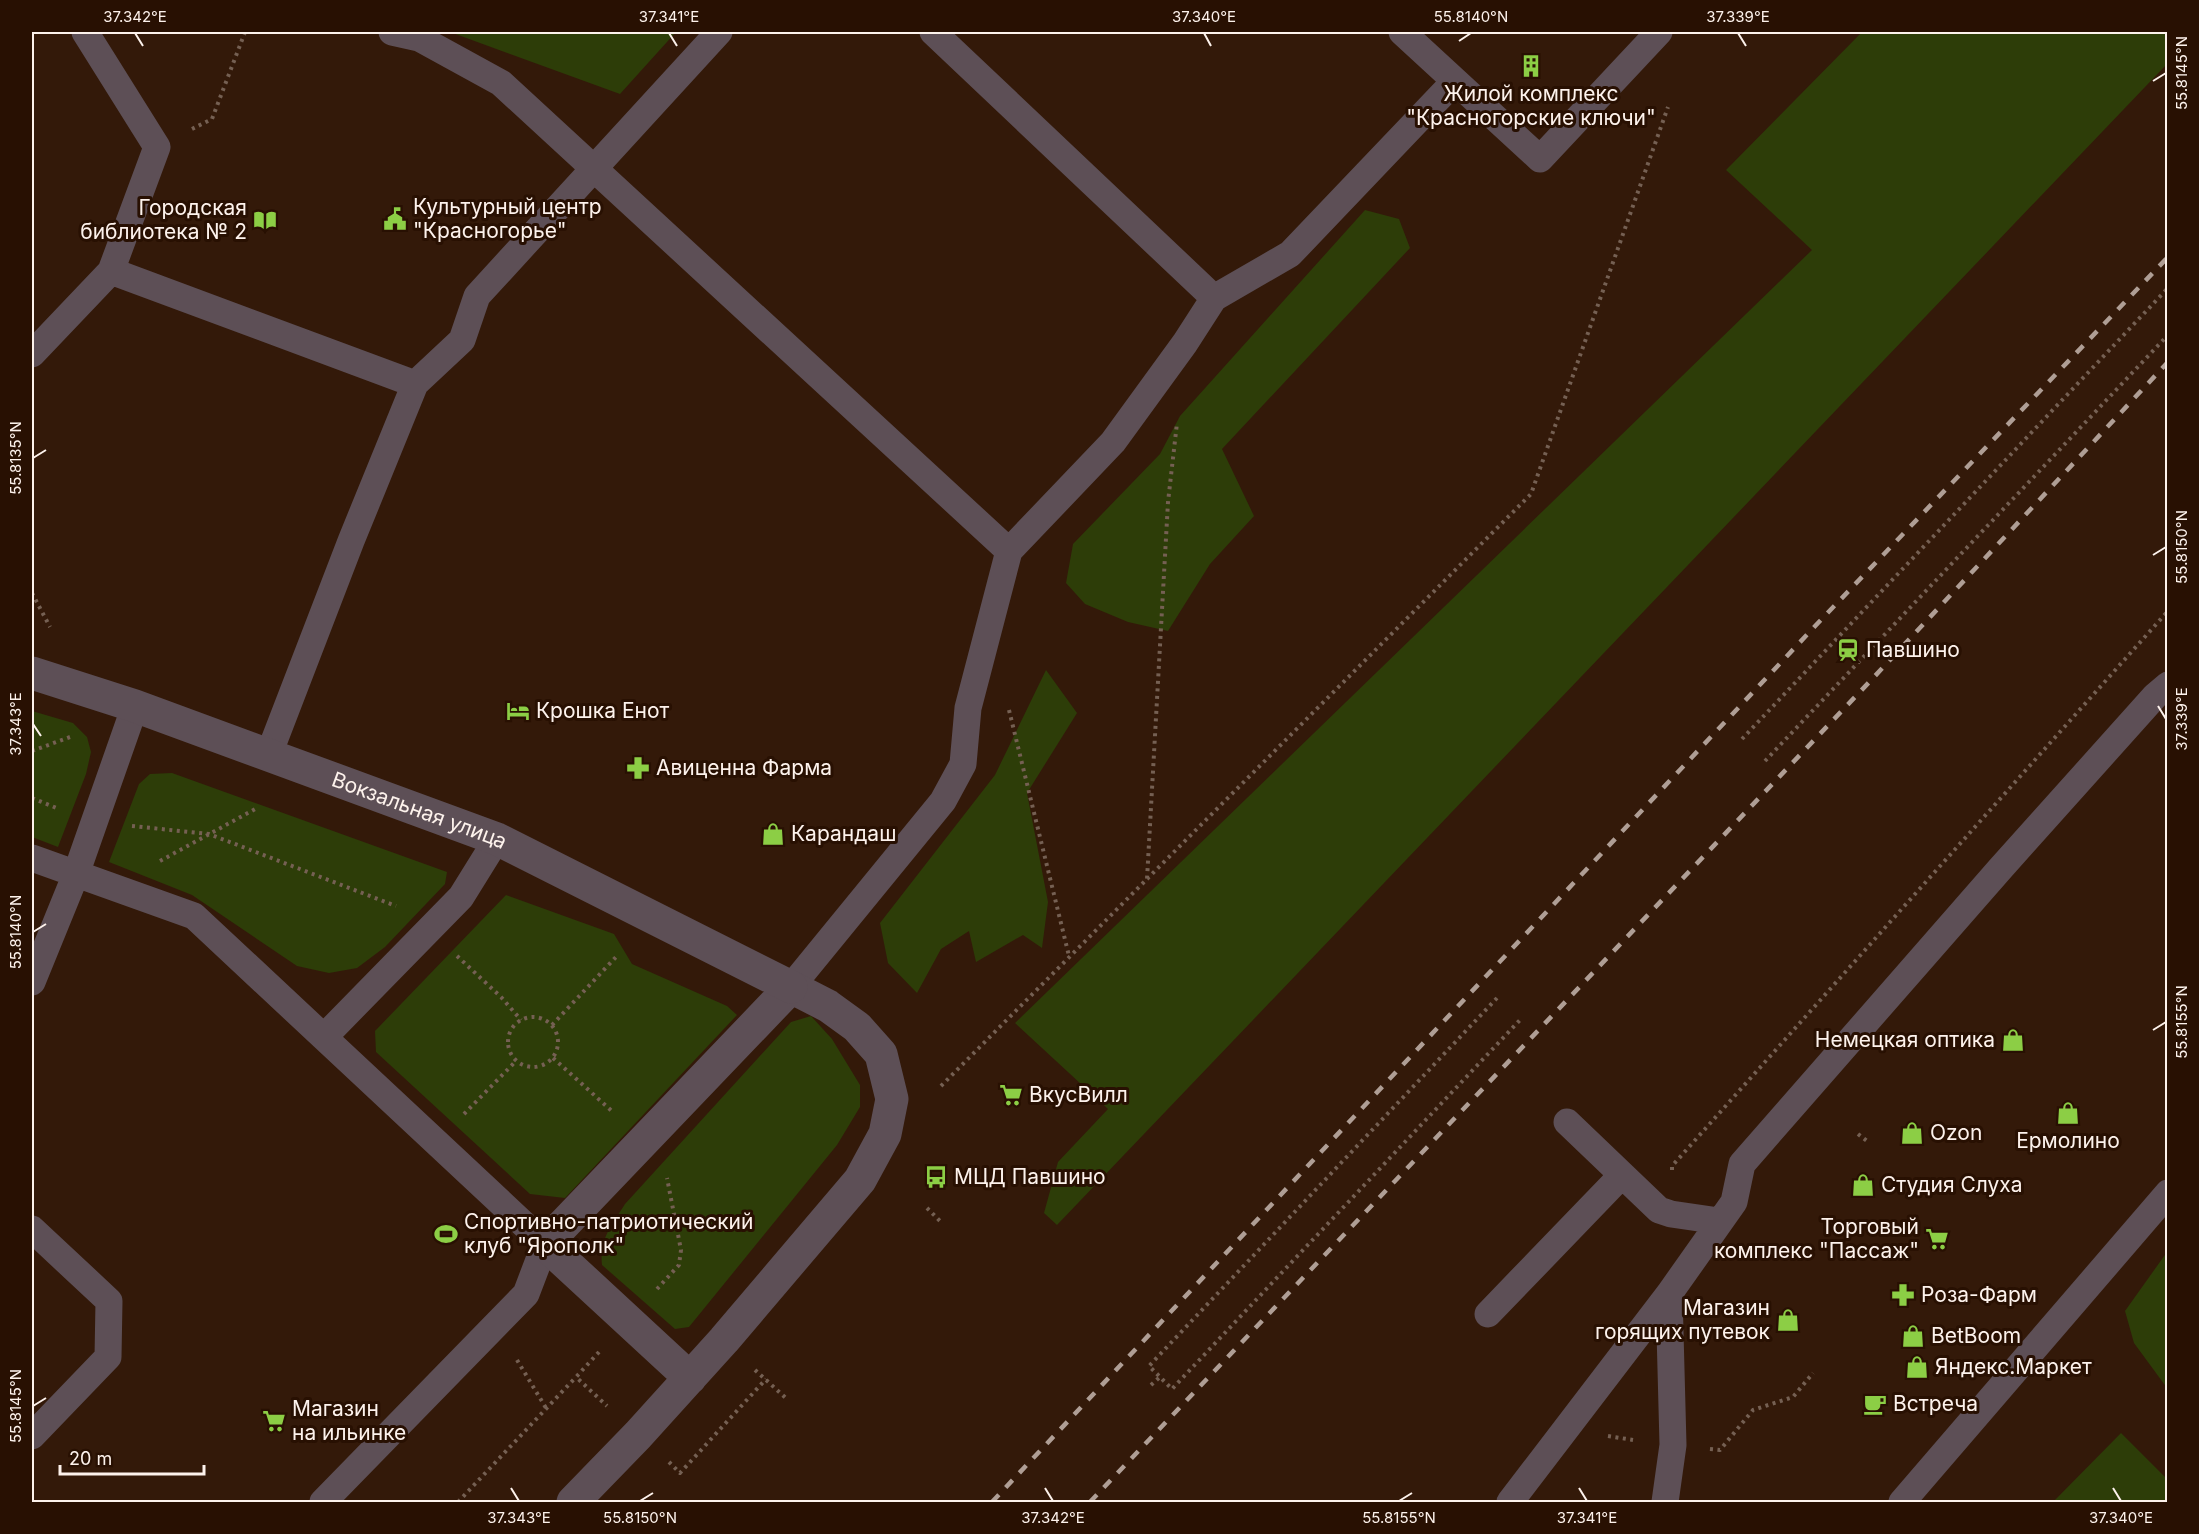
<svg xmlns="http://www.w3.org/2000/svg" width="2199" height="1534" viewBox="0 0 2199 1534" font-family="Inter,sans-serif">
<style>
.green{fill:#2d3d08}
.lines{fill:none;stroke-linecap:round;stroke-linejoin:round}
.path{stroke:#756053;stroke-width:4;stroke-dasharray:3 4.5;stroke-linecap:butt}
.service{stroke:#5d4f56;stroke-width:27}
.minor{stroke:#5d4f56;stroke-width:33}
.tertiary{stroke:#5d4f56;stroke-width:33}
.rail{stroke:#af9e95;stroke-width:4.5;stroke-dasharray:10 10;stroke-linecap:butt}
.ticks{fill:none;stroke:#fdf2ec;stroke-width:2}
.labels{text-anchor:middle;stroke-width:6;stroke-linejoin:round;paint-order:stroke}
.poi-label{font-size:21px;fill:#fdf2ec;stroke:#281002;text-anchor:start}
.street-label{font-size:21px;fill:#fdf2ec;stroke:#281002}
.neatline{fill:none;stroke:#fdf2ec;stroke-width:2}
.ticks-label{font-size:15px;text-anchor:middle;fill:#fdf2ec}
</style>
<rect width="100%" height="100%" fill="#331909"/>
<!-- green -->
<path class="green" d="M 450,32 L 676,32 L 620,94 Z
M 1862,32 L 2167,32 L 2167,64 L 1057,1225 L 1044,1213 L 1058,1162 L 1108,1109 L 1015,1023 L 1812,250 L 1726,170 Z
M 1365,210 L 1399,219 L 1410,248 L 1222,449 L 1254,516 L 1210,564 L 1168,631 L 1128,622 L 1085,604 L 1066,583 L 1073,544 L 1160,454 L 1180,416 Z
M 1046,670 L 1077,713 L 1027,793 L 1048,902 L 1042,948 L 1023,935 L 976,962 L 969,931 L 941,949 L 917,993 L 888,963 L 880,923 L 995,775 Z
M 32,711 L 73,723 L 87,737 L 91,752 L 86,774 L 58,847 L 32,837 Z
M 172,773 L 447,872 L 445,884 L 385,947 L 357,968 L 329,973 L 297,966 L 192,895 L 109,862 L 139,784 L 150,774 Z
M 506,895 L 614,934 L 632,964 L 727,1006 L 737,1015 L 565,1198 L 530,1194 L 376,1052 L 375,1031 Z
M 811,1016 L 832,1039 L 860,1085 L 860,1107 L 837,1145 L 689,1327 L 675,1329 L 602,1265 C 599,1239 612,1225 625,1204 L 791,1022 Z
M 2167,1252 L 2167,1388 L 2134,1343 L 2125,1311 Z
M 2121,1433 L 2167,1479 L 2167,1502 L 2053,1502 Z"/>
<g class="lines">
<!-- path -->
<path class="path" d="M 192,129 L 212,119 L 245,32
M 32,593 L 50,627
M 1009,710 L 1069,956
M 1742,739 L 2168,288
M 32,751 L 70,737
M 1765,761 L 2168,335
M 32,798 L 59,809
M 132,826 L 209,834 L 396,906
M 160,861 L 257,808
M 1147,879 L 1531,494 L 1668,107
M 457,956 L 501,997 L 521,1020
M 1497,998 L 1149,1366 L 1172,1389 L 1520,1020
M508 1042a25 25 0 1 1 50 0a25 25 0 1 1-50 0Z
M 552,1025 L 616,957
M 553,1058 L 613,1112
M 941,1086 L 1147,879 L 1168,502 L 1177,423
M 464,1114 L 516,1061
M 1858,1134 L 1867,1141
M 1672,1170 L 1672,1166 L 2168,611
M 927,1208 L 942,1223
M 657,1289 L 679,1265 L 681,1250 L 667,1178
M 599,1352 L 576,1377 L 607,1406
M 517,1360 L 546,1408
M 755,1370 L 787,1399
M 1151,1385 L 1160,1377
M 1608,1436 L 1633,1440
M 1710,1449 L 1720,1450 L 1753,1410 L 1793,1397 L 1813,1373
M 669,1462 L 680,1473 L 766,1379
M 458,1502 L 576,1377"/>
<!-- service -->
<path class="service" d="M 392,32 L 419,38 L 501,83 L 1009,551
M 933,32 L 1214,298
M 1402,32 L 1540,159 L 1659,32
M 111,271 L 415,384
M 32,354 L 111,271 L 157,147 L 85,32
M 269,754 L 351,541 L 415,384 L 462,340 L 477,296 L 719,32
M 32,858 L 194,916 L 545,1244 L 526,1294 L 323,1502
M 32,982 L 76,874 L 135,706
M 791,987 L 943,801 L 963,764 L 968,708 L 1009,551 L 1113,442 L 1185,343 L 1214,298 L 1290,254 L 1455,81
M 324,1037 L 461,897 L 497,839
M 1567,1122 L 1659,1210 L 1671,1214 L 1719,1221
M 32,1229 L 109,1301 L 108,1357 L 32,1436
M 1488,1314 L 1622,1175
M 1510,1502 L 1669,1294 L 1734,1202 L 1742,1164 L 2000,869 L 2155,696 L 2168,685
M 1665,1502 L 1673,1445 L 1669,1294
M 1902,1502 L 2168,1193"/>
<!-- minor -->
<path class="minor" d="M 573,1502 L 638,1435 L 724,1340 L 860,1180 L 885,1134 L 892,1099 L 881,1054 L 857,1027 L 828,1006 L 791,987 L 545,1244 L 690,1378"/>
<!-- tertiary -->
<path class="tertiary" id="s1" d="M 32,673 L 135,706 L 497,839 L 791,987"/>
<!-- rail -->
<path class="rail" d="M 992,1502 L 1818,623 L 2168,257
M 1090,1502 L 1875,676 L 2168,362"/>
</g>
<!-- ticks -->
<path class="ticks" d="M 135,33 L 143,46M 669,33 L 677,46M 1204,33 L 1211,46M 1738,33 L 1746,46M 1459,41 L 1471,33M 2153,81 L 2166,73M 33,458 L 46,450M 2153,555 L 2166,547M 2158,706 L 2166,719M 33,724 L 41,736M 33,932 L 46,924M 2153,1030 L 2166,1022M 33,1406 L 46,1398M 511,1488 L 519,1501M 1045,1488 L 1053,1501M 1579,1488 L 1587,1501M 2113,1488 L 2121,1501M 640,1501 L 653,1493M 1399,1501 L 1412,1493"/>
<!-- icons -->
<defs>
<g id="building-bare" transform="scale(1.8)"><path d="M-4-6H4V6H1V3H-1V6H-4ZM-2.5-4.3h1.7v1.8h-1.7ZM.8-4.3h1.7v1.8H.8ZM-2.5-1h1.7V.8h-1.7ZM.8-1h1.7V.8H.8Z" fill="#8cce45" stroke="#281002" stroke-width="2.5" paint-order="stroke"/></g>
<g id="civic-bare" transform="scale(1.8)"><path d="M-.6-6.5H3V-4.5H.6V-3L4-1V1h2V6H-6V1h2V-1L-.6-3ZM-1.2 2.5V6h2.4V2.5Z" fill="#8cce45" stroke="#281002" stroke-width="2.5" paint-order="stroke"/></g>
<g id="library-bare" transform="scale(1.8)"><path d="M-6-4Q-3-5.5-.7-3.5V5Q-3 3-6 4ZM6-4Q3-5.5 .7-3.5V5Q3 3 6 4Z" fill="#8cce45" stroke="#281002" stroke-width="2.5" paint-order="stroke"/></g>
<g id="station-bare" transform="scale(1.8)"><path d="M-3-6H3Q5-6 5-4V2Q5 4 3 4L4.5 6H3L1.5 4h-3L-3 6H-4.5L-3 4Q-5 4-5 2V-4Q-5-6-3-6ZM-3.5-4v3h7v-3ZM-3.5 1v1.5H-2V1ZM2 1v1.5H3.5V1Z" fill="#8cce45" stroke="#281002" stroke-width="2.5" paint-order="stroke"/></g>
<g id="hotel-bare" transform="scale(1.8)"><path d="M-6-4.5h1.5V1H6V5H4.5V3h-9V5H-6ZM-4 0a1.8 1.8 0 1 1 3.6 0ZM.5 0V-2.5h3Q6-2.5 6 0Z" fill="#8cce45" stroke="#281002" stroke-width="2.5" paint-order="stroke"/></g>
<g id="pharmacy-bare" transform="scale(1.8)"><path d="M-2-6h4v4h4v4h-4v4h-4v-4h-4v-4h4Z" fill="#8cce45" stroke="#281002" stroke-width="2.5" paint-order="stroke"/></g>
<g id="shop-bare" transform="scale(1.8)"><path d="M-5-2.5h2.3a2.7 3.5 0 0 1 5.4 0H5L5.5 6h-11ZM-1.5-2.5h3a1.5 2.3 0 0 0-3 0Z" fill="#8cce45" stroke="#281002" stroke-width="2.5" paint-order="stroke"/></g>
<g id="supermarket-bare" transform="scale(1.8)"><path d="M-6-5.5h2.5l.6 2H6L4.5 2H-2.5L-4.4-4H-6ZM-1.5 3.2a1.3 1.3 0 1 0 .1 0ZM3 3.2a1.3 1.3 0 1 0 .1 0Z" fill="#8cce45" stroke="#281002" stroke-width="2.5" paint-order="stroke"/></g>
<g id="bus-bare" transform="scale(1.8)"><path d="M-5-6H5V4H4V6H2V4H-2V6H-4V4H-5ZM-3.5-4V0h7V-4ZM-3.5 1.2v1.5H-2V1.2ZM2 1.2v1.5H3.5V1.2Z" fill="#8cce45" stroke="#281002" stroke-width="2.5" paint-order="stroke"/></g>
<g id="stadium-bare" transform="scale(1.8)"><path d="M0-5a6.5 5 0 1 0 0 10a6.5 5 0 1 0 0-10ZM-3.5-1.8h7v3.6h-7Z" fill="#8cce45" stroke="#281002" stroke-width="2.5" paint-order="stroke"/></g>
<g id="cafe-bare" transform="scale(1.8)"><path d="M-5.5-4.5H6V0H3Q3 3.5 0 3.5H-2.5Q-5.5 3.5-5.5 0ZM3-3.2v2h1.7v-2ZM-6 4.5H4V6H-6Z" fill="#8cce45" stroke="#281002" stroke-width="2.5" paint-order="stroke"/></g>
</defs>
<g fill-rule="evenodd">
<use href="#building-bare" x="1531" y="66"/>
<use href="#civic-bare" x="395" y="219"/>
<use href="#library-bare" x="265" y="220"/>
<use href="#station-bare" x="1848" y="650"/>
<use href="#hotel-bare" x="518" y="711"/>
<use href="#pharmacy-bare" x="638" y="768"/>
<use href="#shop-bare" x="773" y="834"/>
<use href="#shop-bare" x="2013" y="1040"/>
<use href="#supermarket-bare" x="1011" y="1095"/>
<use href="#shop-bare" x="2068" y="1113"/>
<use href="#shop-bare" x="1912" y="1133"/>
<use href="#bus-bare" x="936" y="1177"/>
<use href="#shop-bare" x="1863" y="1185"/>
<use href="#stadium-bare" x="446" y="1234"/>
<use href="#supermarket-bare" x="1937" y="1239"/>
<use href="#pharmacy-bare" x="1903" y="1295"/>
<use href="#shop-bare" x="1788" y="1320"/>
<use href="#shop-bare" x="1913" y="1336"/>
<use href="#shop-bare" x="1917" y="1367"/>
<use href="#cafe-bare" x="1875" y="1404"/>
<use href="#supermarket-bare" x="274" y="1421"/>
</g>
<g class="labels">
<!-- poi labels -->
<g class="poi-label">
<text x="1531" y="101" text-anchor="middle">Жилой комплекс<tspan x="1531" dy="24">"Красногорские ключи"</tspan></text>
<text x="413" y="214">Культурный центр<tspan x="413" dy="24">"Красногорье"</tspan></text>
<text x="247" y="215" text-anchor="end">Городская<tspan x="247" dy="24">библиотека № 2</tspan></text>
<text x="1866" y="657">Павшино</text>
<text x="536" y="718">Крошка Енот</text>
<text x="656" y="775">Авиценна Фарма</text>
<text x="791" y="841">Карандаш</text>
<text x="1995" y="1047" text-anchor="end">Немецкая оптика</text>
<text x="1029" y="1102">ВкусВилл</text>
<text x="1930" y="1140">Ozon</text>
<text x="2068" y="1148" text-anchor="middle">Ермолино</text>
<text x="954" y="1184">МЦД Павшино</text>
<text x="1881" y="1192">Студия Слуха</text>
<text x="464" y="1229">Спортивно-патриотический<tspan x="464" dy="24">клуб "Ярополк"</tspan></text>
<text x="1919" y="1234" text-anchor="end">Торговый<tspan x="1919" dy="24">комплекс "Пассаж"</tspan></text>
<text x="1921" y="1302">Роза-Фарм</text>
<text x="1770" y="1315" text-anchor="end">Магазин<tspan x="1770" dy="24">горящих путевок</tspan></text>
<text x="1931" y="1343">BetBoom</text>
<text x="1935" y="1374">Яндекс.Маркет</text>
<text x="1893" y="1411">Встреча</text>
<text x="292" y="1416">Магазин<tspan x="292" dy="24">на ильинке</tspan></text>
</g>
<!-- street labels -->
<g class="street-label">
<text dy="7" stroke="none"><textPath href="#s1" startOffset="411">Вокзальная улица</textPath></text>
</g>
</g>
<!-- border -->
<rect width="2199" height="1534" fill="none" stroke="#281002" stroke-width="66"/>
<!-- scale -->
<path d="M60 1465v9h144v-9" fill="none" stroke="#fdf2ec" stroke-width="3"/>
<text x="69" y="1465" font-size="18" fill="#fdf2ec" stroke="#281002" stroke-width="4.5" paint-order="stroke">20 m</text>
<rect x="33" y="33" width="2133" height="1468" class="neatline"/>
<g class="ticks-label">
<text x="135" y="22">37.342°E</text>
<text x="669" y="22">37.341°E</text>
<text x="1204" y="22">37.340°E</text>
<text x="1471" y="22">55.8140°N</text>
<text x="1738" y="22">37.339°E</text>
<text transform="translate(2182 73) rotate(-90)" y="5">55.8145°N</text>
<text transform="translate(16 458) rotate(-90)" y="5">55.8135°N</text>
<text transform="translate(2182 547) rotate(-90)" y="5">55.8150°N</text>
<text transform="translate(2182 719) rotate(-90)" y="5">37.339°E</text>
<text transform="translate(16 724) rotate(-90)" y="5">37.343°E</text>
<text transform="translate(16 932) rotate(-90)" y="5">55.8140°N</text>
<text transform="translate(2182 1022) rotate(-90)" y="5">55.8155°N</text>
<text transform="translate(16 1406) rotate(-90)" y="5">55.8145°N</text>
<text x="519" y="1523">37.343°E</text>
<text x="640" y="1523">55.8150°N</text>
<text x="1053" y="1523">37.342°E</text>
<text x="1399" y="1523">55.8155°N</text>
<text x="1587" y="1523">37.341°E</text>
<text x="2121" y="1523">37.340°E</text>
</g>
</svg>
